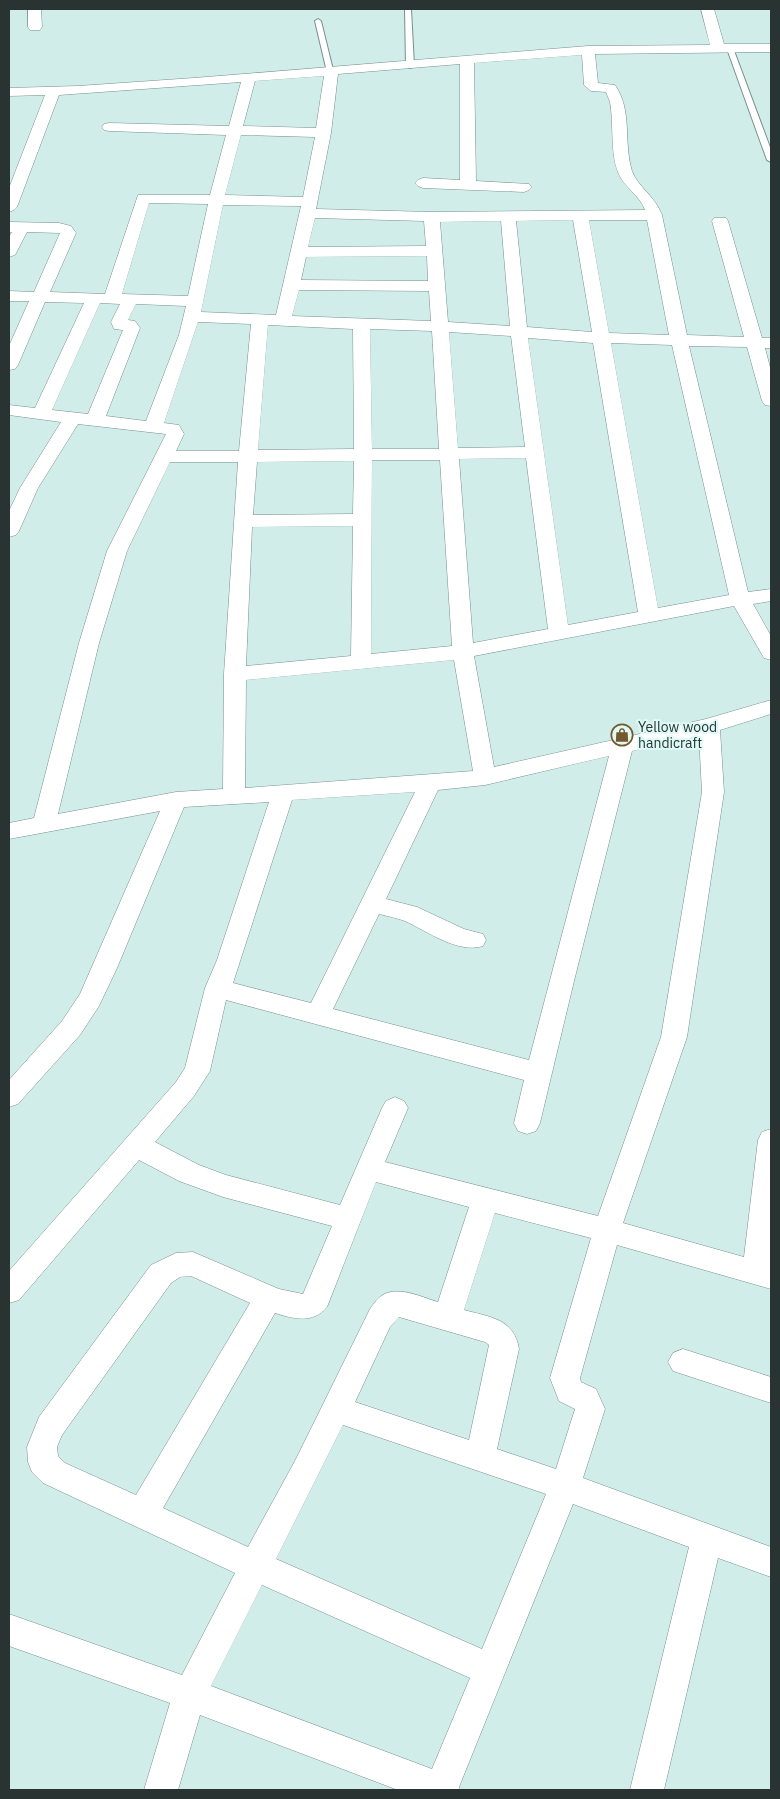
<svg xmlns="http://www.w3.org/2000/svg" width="780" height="1799" viewBox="0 0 780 1799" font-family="'IBM Plex Sans',sans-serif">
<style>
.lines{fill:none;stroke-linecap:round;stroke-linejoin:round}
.lane-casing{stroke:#76908e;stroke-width:2}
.street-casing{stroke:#76908e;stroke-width:1}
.lane{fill:#fff;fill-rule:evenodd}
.street{fill:#fff;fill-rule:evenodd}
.labels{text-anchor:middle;stroke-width:4;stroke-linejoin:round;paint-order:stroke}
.poi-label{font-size:14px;fill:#283332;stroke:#defaf7;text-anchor:start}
</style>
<rect width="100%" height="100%" fill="#d1edea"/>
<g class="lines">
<!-- lane casing -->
<g class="lane-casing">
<path id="lane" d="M 405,9 L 411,9 L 414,66 L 410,68 L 406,66 Z
M 318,19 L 321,21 L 334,74 L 327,72 L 315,21 Z
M 726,46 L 733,48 L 771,150 L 771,162 L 767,160 Z"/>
</g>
<!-- street casing -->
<g class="street-casing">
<path id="street" d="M 28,9 L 41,9 L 42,27 L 40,30 L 30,30 L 28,27 Z
M 701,9 L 714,9 L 724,44 L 771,44 L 771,52 L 595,54 L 598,83 L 615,85 C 633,111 623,142 632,171 C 638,187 655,196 662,215 L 687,335 L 744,337 L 712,221 L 714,218 L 726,218 L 728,221 L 762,338 L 771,338 L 771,348 L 765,348 L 771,371 L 771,406 L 765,405 L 762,401 L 747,347 L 689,346 L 748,592 L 771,589 L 771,601 L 753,604 L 771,636 L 771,660 L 764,658 L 734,606 L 474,656 L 494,767 L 706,719 L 771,700 L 771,714 L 720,730 L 724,792 L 687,1037 L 623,1223 L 744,1257 L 758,1140 L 762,1132 L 771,1129 L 771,1289 L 617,1245 L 580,1378 L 581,1382 L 596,1389 L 605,1409 L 583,1478 L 771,1547 L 771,1577 L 718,1558 L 664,1790 L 630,1790 L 689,1547 L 573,1504 L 459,1787 L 460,1790 L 398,1790 L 200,1715 L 178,1790 L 144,1790 L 170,1703 L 9,1646 L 9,1614 L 182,1675 L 235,1573 L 43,1483 L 32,1472 L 28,1462 L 27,1447 L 39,1417 L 151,1265 L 176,1253 L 193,1252 L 279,1289 L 303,1294 L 332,1226 L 223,1197 L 179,1181 L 139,1160 L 19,1300 L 9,1303 L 9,1271 L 176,1082 L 185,1068 L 205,988 L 217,960 L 269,802 L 184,807 L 117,968 L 99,1006 L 80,1035 L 18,1104 L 9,1107 L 9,1080 L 62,1021 L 80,994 L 160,811 L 9,839 L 9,823 L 34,818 L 79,643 L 107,551 L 166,434 L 78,424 L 38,488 L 19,531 L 16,535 L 9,537 L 9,511 L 20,488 L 61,422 L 9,415 L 9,405 L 35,408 L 84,303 L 45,302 L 18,365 L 15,369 L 9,370 L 9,346 L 29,301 L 9,301 L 9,291 L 34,292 L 60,233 L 27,232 L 15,255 L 9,257 L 9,237 L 12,232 L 9,232 L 9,222 L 59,223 L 71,226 L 76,233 L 50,292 L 105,294 L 138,195 L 210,195 L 226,135 L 109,131 L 104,130 L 102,127 L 104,124 L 109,123 L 229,126 L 241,82 L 59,95 L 17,207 L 14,210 L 9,212 L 9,188 L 45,95 L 9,96 L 9,88 L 78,86 L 194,78 L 588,46 L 710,45 ZM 582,55 L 584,85 L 591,91 L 606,92 L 610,102 C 614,124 610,153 618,172 C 623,187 640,195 645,210 L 432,212 L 316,209 L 331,133 L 338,74 L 460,64 L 460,180 L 423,178 L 418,180 L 415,183 L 418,186 L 423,188 L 524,192 L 529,190 L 532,187 L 529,184 L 476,181 L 474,63 ZM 324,76 L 316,128 L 243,126 L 255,81 ZM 241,135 L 315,137 L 303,197 L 225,195 ZM 149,203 L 208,204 L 188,296 L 122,294 ZM 223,205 L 301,206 L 276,315 L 201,312 ZM 315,218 L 424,221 L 426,246 L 308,247 ZM 573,220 L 592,332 L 527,327 L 516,221 ZM 589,220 L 647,220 L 669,335 L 609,333 ZM 501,221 L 510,326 L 448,322 L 440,222 ZM 427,256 L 428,281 L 301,280 L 306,257 ZM 299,290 L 429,291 L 431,321 L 292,316 ZM 100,303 L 120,304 L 111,322 L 114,329 L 123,330 L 88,414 L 52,410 ZM 136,304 L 186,306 L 179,335 L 146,421 L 106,416 L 140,328 L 135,321 L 128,320 ZM 198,322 L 251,324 L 239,451 L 176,451 L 184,434 L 179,425 L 164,423 ZM 268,325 L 353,329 L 354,449 L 258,450 ZM 370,329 L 432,331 L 439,449 L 372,449 ZM 449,332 L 511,336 L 525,447 L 458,448 ZM 528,338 L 593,343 L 638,612 L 568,625 ZM 611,343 L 672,345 L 729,595 L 658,608 ZM 526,458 L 548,629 L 473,643 L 459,459 ZM 372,460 L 440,460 L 452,646 L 371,654 ZM 354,461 L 353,514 L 253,515 L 257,462 ZM 170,462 L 238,462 L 224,674 L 223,789 L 176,792 L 58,814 L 99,643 L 127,551 ZM 353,526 L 351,656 L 246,666 L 252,527 ZM 454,660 L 473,771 L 245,788 L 246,680 ZM 699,736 L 702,792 L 661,1037 L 598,1216 L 385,1162 L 408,1108 L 404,1101 L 395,1097 L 386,1101 L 382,1108 L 340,1205 L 226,1175 L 199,1165 L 155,1142 L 194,1096 L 210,1071 L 226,1000 L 524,1080 L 514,1123 L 518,1131 L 527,1134 L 536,1131 L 540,1123 L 574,981 L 632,751 ZM 609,756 L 529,1060 L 333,1009 L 379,914 C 387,916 397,918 405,921 C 427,931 458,954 483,946 L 486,940 L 483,934 L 464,929 L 417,907 L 386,899 L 438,790 L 485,785 ZM 415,792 L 311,1003 L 233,983 L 292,800 ZM 376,1182 L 469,1207 L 438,1302 C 421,1297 396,1284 380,1297 C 376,1300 373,1305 370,1309 L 296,1459 L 248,1547 L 163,1508 L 275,1313 C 294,1319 313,1324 327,1307 ZM 495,1213 L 591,1238 L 550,1378 L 559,1401 L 575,1409 L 556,1469 L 497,1449 L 519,1349 C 514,1318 489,1317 464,1310 ZM 191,1276 L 250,1303 L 136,1495 L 65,1463 L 58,1456 L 57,1447 L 62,1435 L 171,1283 L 180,1277 ZM 399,1317 L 485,1342 L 489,1345 L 469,1440 L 355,1402 L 390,1327 ZM 343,1425 L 546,1494 L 482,1649 L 276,1559 ZM 262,1585 L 470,1678 L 432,1769 L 211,1686 Z
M 683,1349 L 771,1377 L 771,1403 L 673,1371 L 668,1362 L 673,1353 Z"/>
</g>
<!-- lane -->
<use href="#lane" class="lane"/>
<!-- street -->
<use href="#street" class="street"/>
</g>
<!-- icons -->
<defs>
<g id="shop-ring" transform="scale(1.125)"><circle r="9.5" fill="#defaf7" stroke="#77582d" stroke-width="1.5"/><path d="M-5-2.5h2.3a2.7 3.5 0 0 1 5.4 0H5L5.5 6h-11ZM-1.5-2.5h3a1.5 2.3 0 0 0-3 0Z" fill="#77582d"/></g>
</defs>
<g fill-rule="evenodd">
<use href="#shop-ring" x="622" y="735"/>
</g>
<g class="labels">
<!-- poi labels -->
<g class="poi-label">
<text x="638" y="732">Yellow wood<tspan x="638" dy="16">handicraft</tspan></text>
</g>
</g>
<!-- border -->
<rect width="780" height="1799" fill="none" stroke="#283332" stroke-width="20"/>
</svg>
